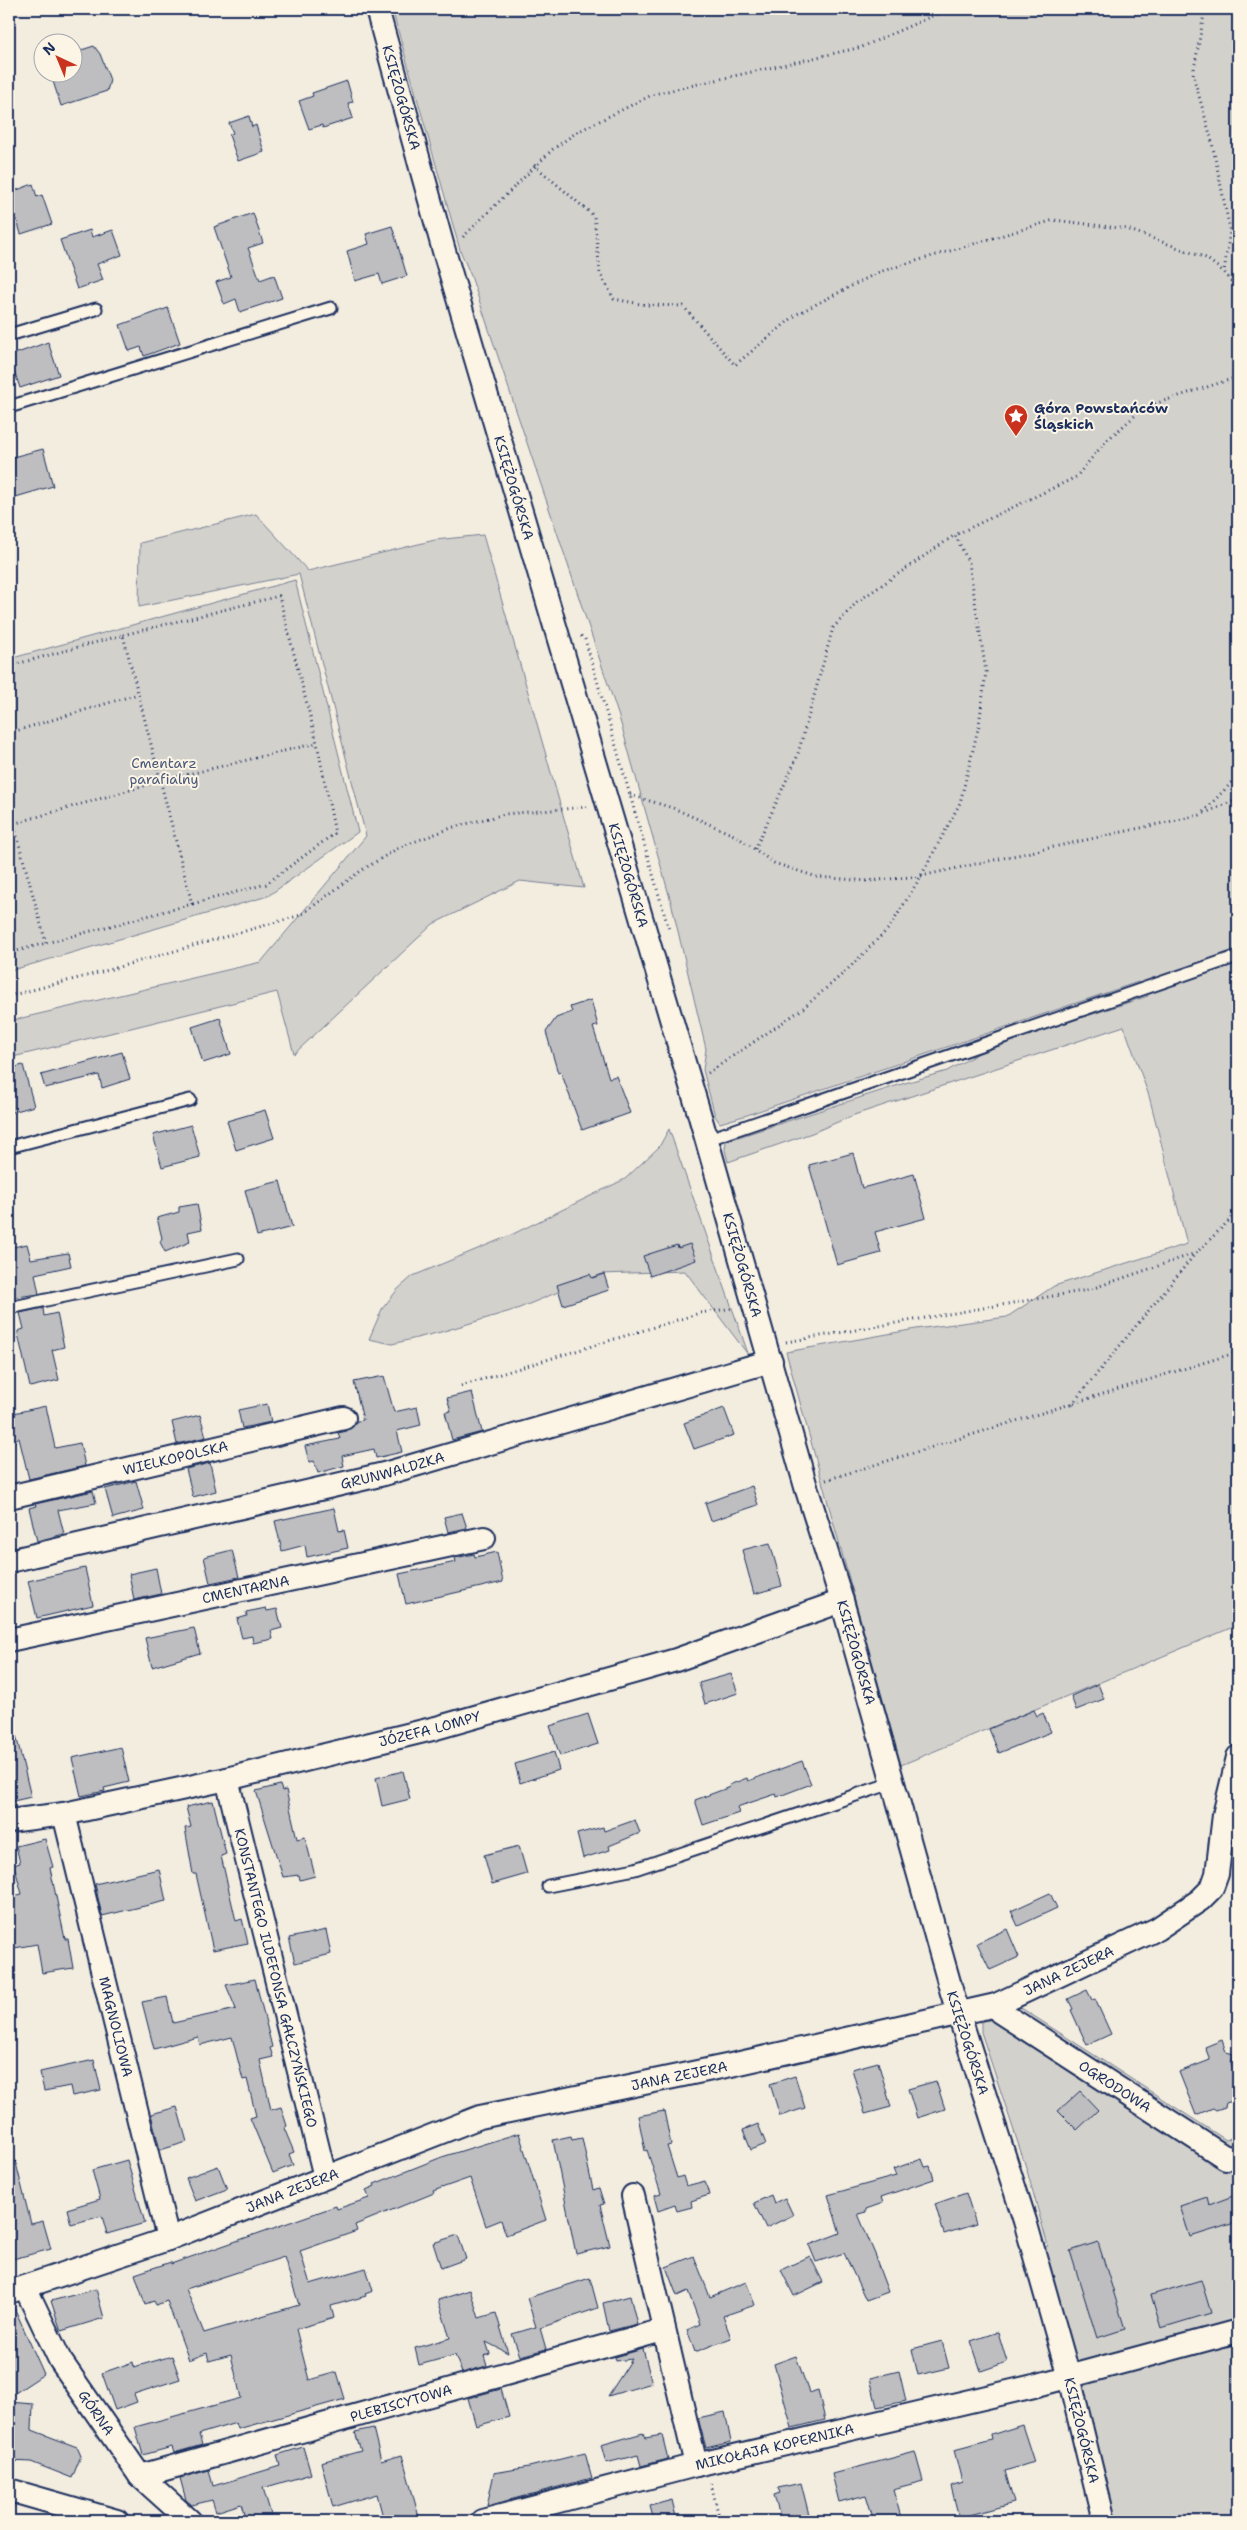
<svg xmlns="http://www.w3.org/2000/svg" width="1247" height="2530" viewBox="0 0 1247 2530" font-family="'Shantell Sans',sans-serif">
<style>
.green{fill:#d3d1cc;stroke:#778095}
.building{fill:#bebec0;stroke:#1b2f5e;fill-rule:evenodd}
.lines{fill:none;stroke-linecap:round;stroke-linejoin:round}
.lane-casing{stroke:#1b2f5e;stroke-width:15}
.street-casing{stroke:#1b2f5e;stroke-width:26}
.path{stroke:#1b2f5e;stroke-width:3;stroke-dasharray:1 4;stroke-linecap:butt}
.lane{stroke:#fcf5e5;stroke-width:11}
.street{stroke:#fcf5e5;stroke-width:22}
.labels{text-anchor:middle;stroke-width:4;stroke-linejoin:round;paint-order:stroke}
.street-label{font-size:14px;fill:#1b2f5e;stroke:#fcf5e5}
.poi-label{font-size:14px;font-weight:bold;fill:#1b2f5e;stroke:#fcf5e5;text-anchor:start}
.park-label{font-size:14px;fill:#49587a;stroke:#fcf5e5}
</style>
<rect width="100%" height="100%" fill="#f3ede0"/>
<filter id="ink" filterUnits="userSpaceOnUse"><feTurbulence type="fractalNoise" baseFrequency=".02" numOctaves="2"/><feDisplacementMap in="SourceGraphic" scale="10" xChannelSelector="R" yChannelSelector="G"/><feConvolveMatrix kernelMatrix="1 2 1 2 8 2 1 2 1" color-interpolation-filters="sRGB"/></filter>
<g filter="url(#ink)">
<!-- green -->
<path class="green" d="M 392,9 L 1238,9 L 1238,1625 L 901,1765 L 786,1352 L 916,1329 L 1007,1317 L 1054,1286 L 1187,1244 L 1149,1096 L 1124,1026 L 854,1115 L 812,1133 L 728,1162 L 725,1150 L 726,1141 L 905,1083 L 947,1071 L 986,1049 L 1148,996 L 1138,982 L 744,1116 L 720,1123 L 715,1116 L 703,1070 L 706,1049 L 671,902 L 619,717 L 471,276 L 460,250 Z
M 256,514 L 308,571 L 435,540 L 483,535 L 584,888 L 520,881 L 433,924 L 294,1054 L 277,992 L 9,1058 L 9,1021 L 261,962 L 366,836 L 299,574 L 139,607 L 140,543 Z
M 295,580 L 358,832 L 268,896 L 9,971 L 9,659 Z
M 669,1129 L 749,1356 L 685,1271 L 602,1274 L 517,1309 L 441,1332 L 392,1344 L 369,1339 L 382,1309 L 398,1289 L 413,1276 L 511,1235 L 625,1179 L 659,1147 Z
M 1015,2004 L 1226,2140 L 1238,2135 L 1238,2521 L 1112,2521 L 1041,2249 L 1048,2246 L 1026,2167 L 981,2032 L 981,2021 L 989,2020 Z"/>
<!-- building -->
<path class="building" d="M 94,46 L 100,54 L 110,80 L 107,91 L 61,106 L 50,72 L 72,72 L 72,53 Z
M 347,81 L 353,102 L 348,103 L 353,118 L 323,128 L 322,125 L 309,129 L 299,101 L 313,96 L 312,93 Z
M 249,116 L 252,127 L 256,125 L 264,152 L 238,161 L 229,135 L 233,133 L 229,123 Z
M 33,184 L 37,197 L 42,195 L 52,224 L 21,234 L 17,220 L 9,223 L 9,193 Z
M 253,213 L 263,243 L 248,248 L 260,280 L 274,275 L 282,298 L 240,312 L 236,299 L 224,304 L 216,282 L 231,277 L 214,227 Z
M 392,226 L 407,276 L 382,284 L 379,274 L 355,281 L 347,251 L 369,244 L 366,234 Z
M 90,230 L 92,237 L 113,230 L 122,255 L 97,264 L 103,280 L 77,289 L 60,240 Z
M 168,308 L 180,343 L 144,356 L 141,347 L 129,351 L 120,325 Z
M 48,342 L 59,375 L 20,388 L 9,356 Z
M 43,449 L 53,486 L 9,499 L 9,458 Z
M 591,1000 L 598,1026 L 593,1027 L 609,1078 L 616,1076 L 630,1113 L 582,1130 L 561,1072 L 558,1073 L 546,1032 L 556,1018 L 572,1012 L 570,1007 Z
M 220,1018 L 231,1054 L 203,1063 L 192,1027 Z
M 122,1052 L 130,1079 L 102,1088 L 99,1075 L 45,1088 L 41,1075 Z
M 23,1065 L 34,1106 L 9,1113 L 9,1069 Z
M 265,1110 L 274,1138 L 236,1150 L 227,1121 Z
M 191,1125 L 200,1157 L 162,1167 L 153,1135 Z
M 853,1153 L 862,1188 L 914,1174 L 926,1218 L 875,1232 L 881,1253 L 837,1265 L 809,1165 Z
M 280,1181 L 292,1227 L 257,1236 L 245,1190 Z
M 197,1204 L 202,1229 L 188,1232 L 190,1242 L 165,1252 L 160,1242 L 162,1238 L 157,1218 L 179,1212 L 179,1207 Z
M 27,1244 L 31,1259 L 68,1253 L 71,1266 L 35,1274 L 39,1294 L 9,1298 L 9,1248 Z
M 690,1244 L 696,1260 L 650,1276 L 643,1256 L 677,1245 L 678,1248 Z
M 590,1274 L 592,1278 L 604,1274 L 609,1290 L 563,1305 L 557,1285 Z
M 43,1308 L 44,1316 L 57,1313 L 64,1347 L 52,1350 L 59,1380 L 30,1387 L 18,1334 L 18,1331 L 24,1329 L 20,1313 Z
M 384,1376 L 394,1412 L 417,1407 L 421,1425 L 397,1431 L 402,1452 L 376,1458 L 374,1449 L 342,1456 L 344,1466 L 318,1473 L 314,1461 L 309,1462 L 305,1446 L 340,1439 L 338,1433 L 347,1431 L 357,1421 L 363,1420 L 354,1382 Z
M 472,1392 L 482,1432 L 452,1440 L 445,1412 L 451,1411 L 447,1398 Z
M 267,1404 L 271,1422 L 242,1428 L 238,1410 Z
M 46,1406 L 55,1448 L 80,1443 L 85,1466 L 29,1479 L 19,1438 L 9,1441 L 9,1414 Z
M 724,1408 L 734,1435 L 694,1449 L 684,1423 Z
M 200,1415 L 206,1437 L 177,1444 L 172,1422 Z
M 210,1463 L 216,1491 L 193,1497 L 186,1469 Z
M 136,1481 L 144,1510 L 113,1518 L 105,1489 Z
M 752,1486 L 758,1505 L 711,1521 L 705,1503 Z
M 93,1491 L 96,1503 L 58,1510 L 64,1534 L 37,1541 L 29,1508 L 36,1506 L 35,1504 Z
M 334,1508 L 339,1531 L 344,1530 L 348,1548 L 307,1557 L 305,1545 L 282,1551 L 275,1521 Z
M 462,1513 L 467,1528 L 448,1532 L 444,1517 Z
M 770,1543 L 782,1586 L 754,1594 L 742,1550 Z
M 232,1550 L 239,1577 L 210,1583 L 204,1557 Z
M 497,1552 L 503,1582 L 406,1604 L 399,1574 L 456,1562 L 455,1558 L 474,1554 L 475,1557 Z
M 85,1568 L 93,1605 L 37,1618 L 28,1581 Z
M 156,1568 L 161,1594 L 134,1600 L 129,1574 Z
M 266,1608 L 267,1611 L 277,1609 L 282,1628 L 271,1631 L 273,1639 L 253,1643 L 252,1636 L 242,1638 L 237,1619 L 247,1616 L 246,1612 Z
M 194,1628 L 200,1653 L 152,1667 L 145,1638 Z
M 731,1674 L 738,1693 L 705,1704 L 699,1683 Z
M 1098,1684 L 1104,1699 L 1076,1710 L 1071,1696 Z
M 1034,1710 L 1037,1716 L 1043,1713 L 1051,1732 L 999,1753 L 989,1729 Z
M 588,1714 L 598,1744 L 560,1756 L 550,1726 Z
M 15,1731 L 31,1797 L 9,1802 L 9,1732 Z
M 121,1747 L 129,1782 L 104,1788 L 105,1791 L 81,1796 L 72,1758 Z
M 554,1752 L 559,1770 L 520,1783 L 515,1764 Z
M 802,1761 L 811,1784 L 777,1797 L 776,1794 L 737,1807 L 739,1813 L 703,1825 L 695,1800 L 730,1787 L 729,1785 L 747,1778 L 748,1781 Z
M 403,1771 L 410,1799 L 382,1806 L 376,1778 Z
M 280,1785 L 282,1791 L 286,1790 L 297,1839 L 305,1837 L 315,1876 L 300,1880 L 299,1875 L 283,1877 L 256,1791 Z
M 213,1801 L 226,1854 L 221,1856 L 236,1921 L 242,1919 L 248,1943 L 213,1950 L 196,1874 L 193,1874 L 185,1828 L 191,1827 L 186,1807 Z
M 635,1820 L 640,1833 L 609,1846 L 610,1850 L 583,1858 L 577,1834 L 603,1827 L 604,1831 Z
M 45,1839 L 53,1867 L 50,1868 L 65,1939 L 68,1939 L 73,1968 L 42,1973 L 37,1944 L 9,1949 L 9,1897 L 22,1894 L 14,1865 L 20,1863 L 16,1846 Z
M 519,1846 L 527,1874 L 492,1884 L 484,1855 Z
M 159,1869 L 166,1901 L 102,1916 L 95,1884 Z
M 1050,1893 L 1057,1908 L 1018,1926 L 1011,1911 Z
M 1007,1929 L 1019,1957 L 990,1970 L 977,1943 Z
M 326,1930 L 331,1954 L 295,1963 L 289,1938 Z
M 255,1979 L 272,2047 L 270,2048 L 273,2057 L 260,2060 L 271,2110 L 281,2107 L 287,2126 L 284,2128 L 294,2152 L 289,2154 L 293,2165 L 273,2173 L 250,2118 L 256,2116 L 247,2079 L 243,2080 L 232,2037 L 200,2045 L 198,2037 L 154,2049 L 142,2002 L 167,1997 L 173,2023 L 236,2009 L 226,1985 Z
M 1087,1990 L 1092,2000 L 1095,1999 L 1111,2034 L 1087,2045 L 1071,2010 L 1073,2009 L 1068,1999 Z
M 1222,2040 L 1226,2052 L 1234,2054 L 1231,2063 L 1238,2082 L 1238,2098 L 1226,2103 L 1225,2107 L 1216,2110 L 1213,2108 L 1196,2115 L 1179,2072 L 1210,2060 L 1205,2047 Z
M 94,2060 L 101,2090 L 72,2096 L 70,2086 L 44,2091 L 40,2072 Z
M 878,2062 L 891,2107 L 865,2114 L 852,2069 Z
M 795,2076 L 805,2108 L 780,2116 L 770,2084 Z
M 936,2081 L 945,2109 L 917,2118 L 908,2089 Z
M 1080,2091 L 1098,2110 L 1077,2130 L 1058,2111 Z
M 177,2107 L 187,2142 L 160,2150 L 151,2114 Z
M 664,2111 L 671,2145 L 667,2146 L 677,2178 L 683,2176 L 686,2186 L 705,2181 L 709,2195 L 691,2201 L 692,2207 L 677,2211 L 675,2205 L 658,2211 L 654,2196 L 661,2194 L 647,2150 L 645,2151 L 638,2116 Z
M 758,2124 L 766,2144 L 751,2150 L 743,2130 Z
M 519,2133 L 546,2220 L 506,2235 L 501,2220 L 486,2226 L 470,2178 L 433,2191 L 434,2193 L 355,2225 L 357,2231 L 300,2251 L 310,2284 L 366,2268 L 373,2291 L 365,2294 L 366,2296 L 331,2306 L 334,2318 L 296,2329 L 309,2380 L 337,2372 L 345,2399 L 238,2429 L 236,2423 L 199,2434 L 202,2445 L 174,2453 L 172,2447 L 143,2455 L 135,2427 L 241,2398 L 231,2355 L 209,2361 L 207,2353 L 189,2360 L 167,2301 L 156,2305 L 154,2301 L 145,2304 L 135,2274 L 171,2262 L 171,2264 L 336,2206 L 337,2209 L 369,2198 L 366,2190 L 375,2186 L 374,2184 L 442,2157 ZM 284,2257 L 299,2305 L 204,2333 L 186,2289 Z
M 571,2136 L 572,2140 L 582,2138 L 593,2190 L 599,2188 L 604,2204 L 600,2205 L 610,2246 L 576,2254 L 553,2140 Z
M 9,2159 L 15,2159 L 31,2224 L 43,2221 L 51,2249 L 9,2260 Z
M 922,2159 L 925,2167 L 930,2166 L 934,2179 L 881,2197 L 883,2203 L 866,2209 L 866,2212 L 858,2214 L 877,2259 L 876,2260 L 888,2292 L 866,2300 L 844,2253 L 816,2262 L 809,2245 L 840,2233 L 828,2195 L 896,2176 L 893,2169 Z
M 127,2160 L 145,2223 L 107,2234 L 102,2216 L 71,2224 L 67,2209 L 100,2199 L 92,2170 Z
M 218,2166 L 227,2189 L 195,2201 L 186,2178 Z
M 966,2193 L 976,2224 L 944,2234 L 935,2204 Z
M 1238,2194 L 1238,2222 L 1190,2237 L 1180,2206 L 1207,2197 L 1209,2205 Z
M 771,2195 L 774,2203 L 785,2198 L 793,2215 L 766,2228 L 754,2203 Z
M 458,2235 L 466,2259 L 441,2268 L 433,2243 Z
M 1098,2242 L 1125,2329 L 1097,2338 L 1070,2251 Z
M 694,2256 L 710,2297 L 746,2282 L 755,2305 L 723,2316 L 731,2338 L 695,2352 L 687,2330 L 700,2324 L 688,2291 L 677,2296 L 666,2267 Z
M 810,2256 L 823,2282 L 794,2296 L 781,2270 Z
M 590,2278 L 598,2308 L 540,2328 L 546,2349 L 520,2356 L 512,2334 L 536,2327 L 527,2298 Z
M 1201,2280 L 1211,2313 L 1161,2328 L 1151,2295 Z
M 96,2289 L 104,2318 L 61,2331 L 51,2301 Z
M 470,2290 L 479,2318 L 496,2313 L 508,2353 L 486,2342 L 490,2354 L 484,2356 L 487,2366 L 462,2373 L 455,2355 L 419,2365 L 415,2348 L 450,2338 L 438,2300 Z
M 630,2296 L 637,2324 L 609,2331 L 603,2303 Z
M 9,2305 L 13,2305 L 44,2374 L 9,2397 Z
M 998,2332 L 1007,2362 L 981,2371 L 971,2341 Z
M 942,2341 L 949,2368 L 918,2375 L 912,2349 Z
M 643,2349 L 652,2383 L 608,2396 L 632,2359 L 616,2361 L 615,2357 Z
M 172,2356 L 180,2379 L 134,2394 L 137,2402 L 115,2410 L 102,2373 L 133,2362 L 134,2367 Z
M 796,2356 L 809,2393 L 818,2390 L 825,2420 L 792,2428 L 774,2364 Z
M 899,2371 L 906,2401 L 877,2407 L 870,2378 Z
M 501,2389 L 509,2417 L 476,2426 L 468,2398 Z
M 9,2402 L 33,2404 L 32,2430 L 77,2447 L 81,2456 L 72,2478 L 31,2462 L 9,2461 Z
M 725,2412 L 731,2442 L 706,2448 L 698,2418 Z
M 1022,2425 L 1034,2462 L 1005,2471 L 1014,2503 L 959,2518 L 951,2486 L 962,2482 L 954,2450 L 992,2440 L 991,2435 Z
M 373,2428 L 381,2461 L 402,2455 L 420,2521 L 384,2521 L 377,2494 L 333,2507 L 321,2462 L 361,2451 L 355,2432 Z
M 643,2433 L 645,2438 L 662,2435 L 668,2459 L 641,2466 L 638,2455 L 606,2463 L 601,2445 Z
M 303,2447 L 311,2474 L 263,2488 L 273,2521 L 246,2521 L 241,2504 L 216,2512 L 212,2500 L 192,2505 L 186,2500 L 180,2478 L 209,2470 L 213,2486 L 280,2466 L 277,2455 Z
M 915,2452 L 923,2481 L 893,2489 L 902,2521 L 874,2521 L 866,2495 L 839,2502 L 832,2474 Z
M 585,2453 L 592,2478 L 487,2506 L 494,2473 L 529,2467 Z
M 801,2483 L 809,2515 L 789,2520 L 780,2517 L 774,2495 L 780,2493 L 778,2488 Z
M 672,2500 L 677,2521 L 654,2521 L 650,2506 Z"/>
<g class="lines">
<!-- lane casing -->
<g class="lane-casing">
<path id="lane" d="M 9,335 L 96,309
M 9,407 L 331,308
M 706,1140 L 1238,956
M 9,1147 L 190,1100
M 9,1308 L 238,1259
M 548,1886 L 635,1869 L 892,1783"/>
</g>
<!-- street casing -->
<g class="street-casing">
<g id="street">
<path id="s1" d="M 377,9 L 444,251 L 699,1113 L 806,1487 L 842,1601 L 952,1993 L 1025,2221 L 1069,2377 L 1104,2521"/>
<path id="s2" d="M 9,1497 L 344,1418"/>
<path id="s3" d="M 9,1561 L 384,1474 L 771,1361"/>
<path id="s4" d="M 9,1640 L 484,1538"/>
<path id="s5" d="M 227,1779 L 325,2177"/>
<path id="s6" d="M 64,1814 L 168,2239"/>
<path id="s7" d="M 9,1821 L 64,1814 L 227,1779 L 436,1728 L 676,1660 L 842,1601"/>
<path id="s8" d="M 996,2005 L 1000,2012 L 1226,2158 L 1238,2156"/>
<path d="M 633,2196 L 696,2465"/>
<path id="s9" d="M 25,2287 L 60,2360 L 140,2476 L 190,2521"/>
<path id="s10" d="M 9,2292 L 168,2239 L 480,2117 L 731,2065 L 996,2005 L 1157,1929 L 1200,1900 L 1212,1888 L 1217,1874 L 1224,1815 L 1238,1757"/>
<path id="s11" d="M 140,2476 L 663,2330"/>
<path d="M 9,2490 L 117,2521"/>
<path id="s12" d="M 482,2521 L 696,2465 L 1034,2386 L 1238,2331"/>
</g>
</g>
<!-- path -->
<path class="path" d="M 1205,9 L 1193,75 L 1211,138 L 1230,230 L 1224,272 L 1238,290
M 534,165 L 594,216 L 600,273 L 614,299 L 646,305 L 683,306 L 735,365 L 797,314 L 879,272 L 1054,220 L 1127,229 L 1206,258 L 1224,272
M 463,237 L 553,149 L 577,132 L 654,94 L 862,47 L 939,13 L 955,9
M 123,635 L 279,596 L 317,743 L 335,833 L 266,884 L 192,904
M 581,636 L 585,639 L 669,930
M 9,666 L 123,635 L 192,904 L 9,953
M 9,733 L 138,694
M 630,795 L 673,808 L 736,836 L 774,863 L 817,877 L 869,881 L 921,876 L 1200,815 L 1238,799
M 9,807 L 46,943
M 1203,812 L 1238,776
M 9,825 L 161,781 L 317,743
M 755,849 L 797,757 L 833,628 L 857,602 L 955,535
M 9,996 L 98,973 L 301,915 L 362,870 L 400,847 L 454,827 L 505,814 L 587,807
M 708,1073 L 801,1010 L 845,972 L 890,927 L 921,876 L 960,803 L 979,725 L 986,672 L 969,563 L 955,535 L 1076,477 L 1106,441 L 1145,407 L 1238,377
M 786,1342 L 1088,1290 L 1196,1253 L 1238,1212
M 461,1386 L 700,1313 L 734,1308
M 1072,1404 L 1195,1254
M 826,1480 L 1238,1352
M 711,2483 L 720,2521"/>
<!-- lane -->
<use href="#lane" class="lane"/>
<!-- street -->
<use href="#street" class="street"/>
</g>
</g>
<!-- icons -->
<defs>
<g id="sight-pin" transform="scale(1.25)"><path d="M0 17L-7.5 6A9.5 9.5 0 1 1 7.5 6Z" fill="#c8321e" stroke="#fcf5e5"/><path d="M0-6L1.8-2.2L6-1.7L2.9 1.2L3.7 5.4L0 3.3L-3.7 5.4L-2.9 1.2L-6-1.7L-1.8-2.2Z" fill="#fff"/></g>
</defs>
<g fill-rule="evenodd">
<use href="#sight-pin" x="1016" y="416"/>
</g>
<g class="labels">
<!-- street labels -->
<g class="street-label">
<text dy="5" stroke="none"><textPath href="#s1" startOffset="92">KSIĘŻOGÓRSKA</textPath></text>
<text dy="5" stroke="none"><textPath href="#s1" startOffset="498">KSIĘŻOGÓRSKA</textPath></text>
<text dy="5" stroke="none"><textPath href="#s1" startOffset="902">KSIĘŻOGÓRSKA</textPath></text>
<text dy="5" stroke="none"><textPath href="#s1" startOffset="1308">KSIĘŻOGÓRSKA</textPath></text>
<text dy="5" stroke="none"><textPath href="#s2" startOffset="171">WIELKOPOLSKA</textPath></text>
<text dy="5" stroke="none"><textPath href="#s3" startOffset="394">GRUNWALDZKA</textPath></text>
<text dy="5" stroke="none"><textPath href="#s4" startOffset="242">CMENTARNA</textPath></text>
<text dy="5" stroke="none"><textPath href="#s1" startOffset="1712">KSIĘŻOGÓRSKA</textPath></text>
<text dy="5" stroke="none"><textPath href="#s7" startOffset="431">JÓZEFA LOMPY</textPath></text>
<text dy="5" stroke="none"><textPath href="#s10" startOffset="1111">JANA ZEJERA</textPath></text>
<text dy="5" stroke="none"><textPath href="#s5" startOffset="205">KONSTANTEGO ILDEFONSA GAŁCZYŃSKIEGO</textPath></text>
<text dy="5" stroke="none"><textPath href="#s6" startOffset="219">MAGNOLIOWA</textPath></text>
<text dy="5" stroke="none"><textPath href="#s1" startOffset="2118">KSIĘŻOGÓRSKA</textPath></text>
<text dy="5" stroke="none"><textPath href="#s10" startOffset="706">JANA ZEJERA</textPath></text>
<text dy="5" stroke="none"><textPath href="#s8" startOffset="145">OGRODOWA</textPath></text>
<text dy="5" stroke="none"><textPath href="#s10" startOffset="301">JANA ZEJERA</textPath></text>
<text dy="5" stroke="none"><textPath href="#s11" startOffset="271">PLEBISCYTOWA</textPath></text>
<text dy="5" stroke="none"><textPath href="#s9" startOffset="145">GÓRNA</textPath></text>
<text dy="5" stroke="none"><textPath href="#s1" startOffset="2522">KSIĘŻOGÓRSKA</textPath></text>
<text dy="5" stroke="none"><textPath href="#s12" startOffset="302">MIKOŁAJA KOPERNIKA</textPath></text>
</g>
<!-- poi labels -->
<g class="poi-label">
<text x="1034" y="413">Góra Powstańców<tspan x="1034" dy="16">Śląskich</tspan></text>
</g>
<!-- park labels -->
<g class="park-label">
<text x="164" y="768">Cmentarz<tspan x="164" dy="16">parafialny</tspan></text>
</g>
</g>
<!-- margin -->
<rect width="1247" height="2530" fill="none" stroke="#fcf5e5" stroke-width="30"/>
<rect x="15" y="15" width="1217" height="2500" fill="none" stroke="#1b2f5e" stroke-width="2" filter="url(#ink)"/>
<!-- north arrow -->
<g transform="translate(58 58) rotate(316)"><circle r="24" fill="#fcf5e5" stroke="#a2a6af"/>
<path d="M0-4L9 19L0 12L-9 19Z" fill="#c8321e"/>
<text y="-8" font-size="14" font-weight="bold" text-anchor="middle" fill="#1b2f5e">N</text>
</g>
</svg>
